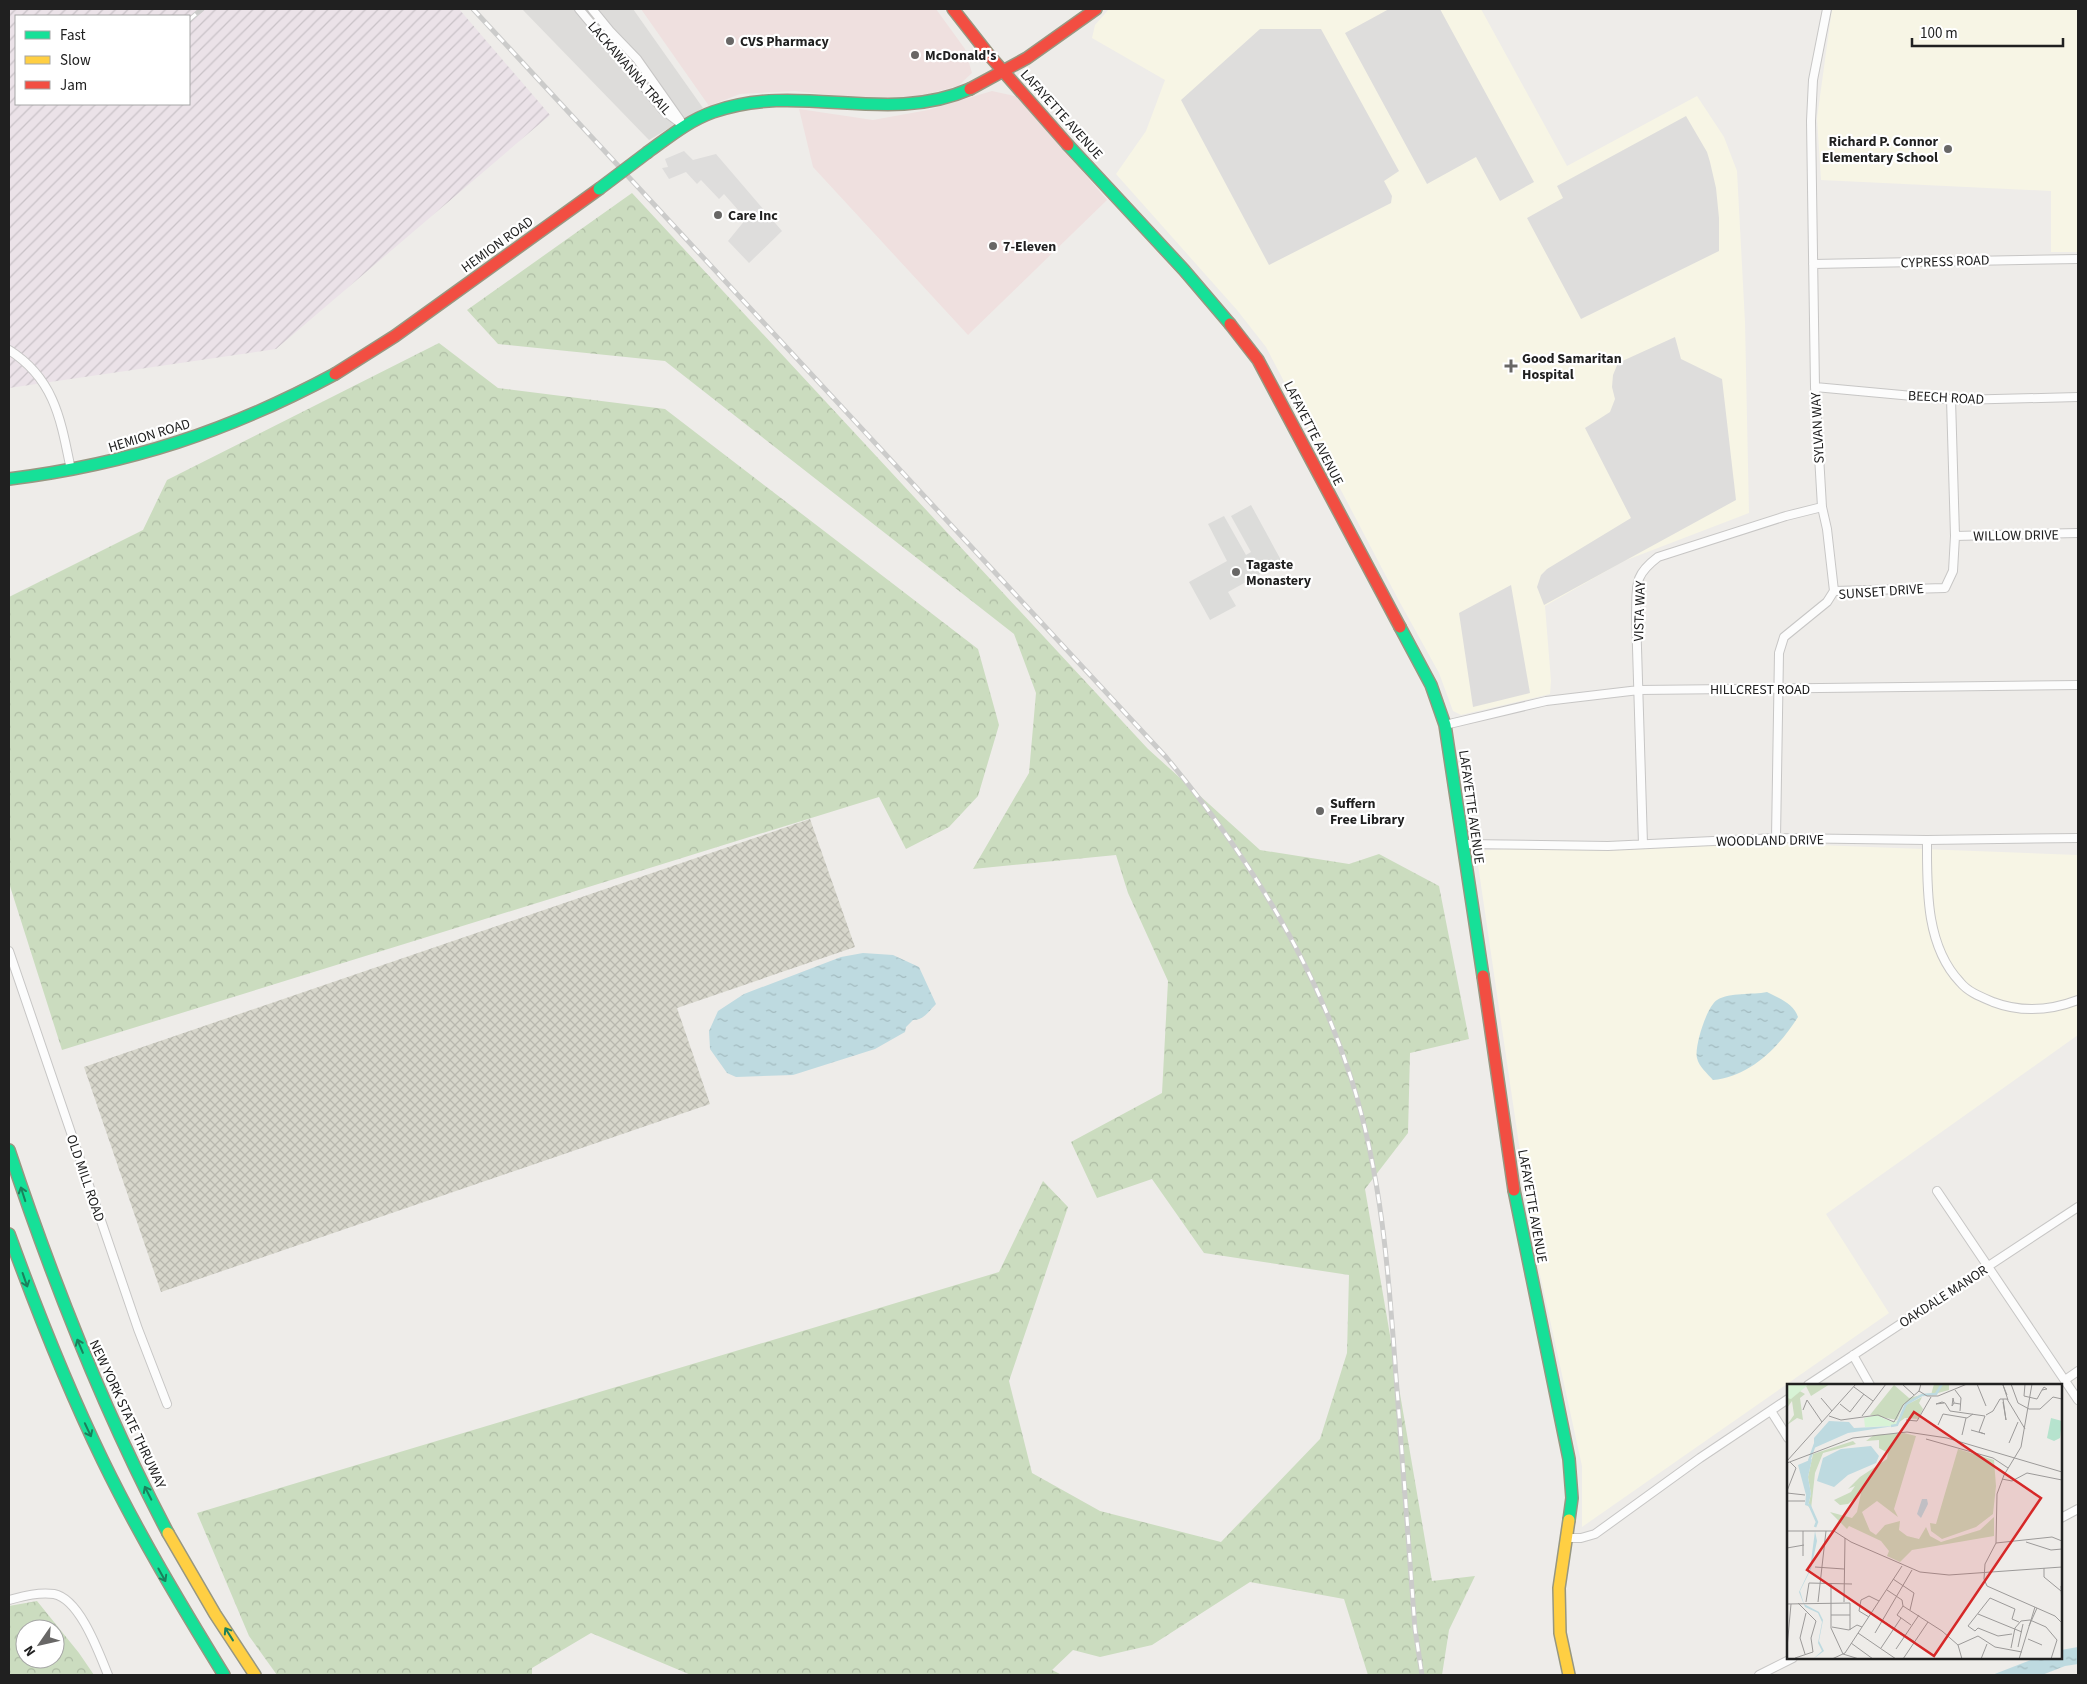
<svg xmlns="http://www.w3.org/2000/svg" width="2087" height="1684" viewBox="0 0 2087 1684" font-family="'Source Sans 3',sans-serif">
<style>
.residential{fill:#dddcda}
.commercial{fill:#efe0df}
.industrial{fill:url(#industrial-furrows);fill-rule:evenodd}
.education{fill:#f7f5e5}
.religious{fill:#dcdcda}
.construction{fill:url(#construction-cross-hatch)}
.forest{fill:url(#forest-crowns);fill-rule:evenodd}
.parking{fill:#dedddc}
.water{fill:url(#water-ripples)}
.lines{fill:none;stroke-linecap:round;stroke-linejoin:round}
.street-casing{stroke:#c7c6c5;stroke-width:10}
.fast-casing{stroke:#979781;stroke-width:14}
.slow-casing{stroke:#979781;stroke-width:14}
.jam-casing{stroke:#979781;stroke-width:14}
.street{stroke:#fcfcfc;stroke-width:8}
.fast{stroke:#16e098;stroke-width:11}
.slow{stroke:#ffcf43;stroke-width:11}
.jam{stroke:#f24e42;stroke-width:11}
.rail-casing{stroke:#cbcbca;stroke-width:5}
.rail{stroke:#fff;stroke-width:3;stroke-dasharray:9;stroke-linecap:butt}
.fast-bridge-casing{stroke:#979781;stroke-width:14;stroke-linecap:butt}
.fast-bridge{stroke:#16e098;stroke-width:11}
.oneway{stroke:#1b805c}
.poi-dot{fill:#686766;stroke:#fff;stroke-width:2}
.labels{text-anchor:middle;stroke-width:4.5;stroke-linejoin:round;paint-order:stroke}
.poi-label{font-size:14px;font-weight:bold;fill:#202020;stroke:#fff;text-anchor:start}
.street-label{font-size:14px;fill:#202020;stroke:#fff}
.inset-river{fill:none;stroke:#bedae0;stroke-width:2.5}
.inset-road{fill:none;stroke:#9c9a99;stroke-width:1}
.view{fill:#d62828;fill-opacity:0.15;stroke:#d62828;stroke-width:2.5}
.inset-edge{fill:none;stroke:#202020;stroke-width:2.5}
</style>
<defs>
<pattern id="industrial-furrows" width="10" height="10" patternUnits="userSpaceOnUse" patternTransform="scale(1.25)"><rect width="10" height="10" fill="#ebe2e8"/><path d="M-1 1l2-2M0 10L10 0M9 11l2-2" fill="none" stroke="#c9c2c7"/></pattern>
<pattern id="construction-cross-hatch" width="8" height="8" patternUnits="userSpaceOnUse" patternTransform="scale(1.25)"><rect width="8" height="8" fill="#d7d6cb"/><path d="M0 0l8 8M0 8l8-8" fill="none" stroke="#b8b7ae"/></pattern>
<pattern id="forest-crowns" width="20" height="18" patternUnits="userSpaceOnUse" patternTransform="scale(1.25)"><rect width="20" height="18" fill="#cbdcbf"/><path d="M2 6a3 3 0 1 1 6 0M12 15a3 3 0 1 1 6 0" fill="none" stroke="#aebca4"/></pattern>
<pattern id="water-ripples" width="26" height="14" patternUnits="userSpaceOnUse" patternTransform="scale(1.25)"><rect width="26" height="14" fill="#bedae0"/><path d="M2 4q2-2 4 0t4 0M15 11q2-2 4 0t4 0" fill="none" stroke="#a3bbc0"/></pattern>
</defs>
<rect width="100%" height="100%" fill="#eeece9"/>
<!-- residential -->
<path class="residential" d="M 522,9 L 633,9 L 703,108 L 649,140 Z"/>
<!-- commercial -->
<path class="commercial" d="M 641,9 L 936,9 L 965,49 L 972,73 L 958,86 L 916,97 L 858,98 L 795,91 L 740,94 L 709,106 Z
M 992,91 L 1019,97 L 1107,200 L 968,335 L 813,167 L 799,109 L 873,120 L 928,110 Z"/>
<!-- industrial -->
<path class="industrial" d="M 9,9 L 459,9 L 550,115 L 276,349 L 9,388 ZM 16,16 L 189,16 L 189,104 L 16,104 Z"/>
<!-- education -->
<path class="education" d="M 1109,9 L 1481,9 L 1567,166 L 1697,96 L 1724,137 L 1737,171 L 1745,322 L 1749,513 L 1624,561 L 1545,606 L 1551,681 L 1550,694 L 1461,715 L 1453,711 L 1439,673 L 1398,599 L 1266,347 L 1237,310 L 1116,174 L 1146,131 L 1165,80 L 1092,38 L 1095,25 Z
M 1832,9 L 2078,9 L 2078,252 L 2051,252 L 2051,191 L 1821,180 L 1817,118 Z
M 1661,839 L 2078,855 L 2078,1035 L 1826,1214 L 1889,1313 L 1582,1527 L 1582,1466 L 1534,1247 L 1476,851 Z"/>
<!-- religious -->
<path class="religious" d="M 1251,505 L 1282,562 L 1228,592 L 1236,606 L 1210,620 L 1189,582 L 1227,561 L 1208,524 L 1224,516 L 1246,555 L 1251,552 L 1231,516 Z"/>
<!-- construction -->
<path class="construction" d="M 810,819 L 855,947 L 677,1008 L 710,1104 L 161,1292 L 84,1067 Z"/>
<!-- forest -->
<path class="forest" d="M 632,193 L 1148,749 L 1260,850 L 1349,864 L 1379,854 L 1439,886 L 1469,1039 L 1410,1053 L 1408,1133 L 1365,1189 L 1432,1581 L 1475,1576 L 1449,1630 L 1442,1675 L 1368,1675 L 1344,1599 L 1250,1582 L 1152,1645 L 1100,1657 L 1073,1650 L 1052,1670 L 1062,1675 L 691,1675 L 591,1633 L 532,1668 L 532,1675 L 277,1675 L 249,1636 L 197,1513 L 999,1272 L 1043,1181 L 1068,1207 L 1009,1381 L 1032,1473 L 1100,1511 L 1221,1542 L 1320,1439 L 1347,1353 L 1349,1275 L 1204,1253 L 1152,1179 L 1097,1198 L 1071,1142 L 1162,1093 L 1168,981 L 1128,893 L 1116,855 L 973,869 L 1029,773 L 1036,693 L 1014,634 L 665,361 L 498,344 L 467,310 Z
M 439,343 L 498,388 L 665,409 L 978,649 L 999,725 L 978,796 L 949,827 L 906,849 L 879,797 L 62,1050 L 9,883 L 9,597 L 143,530 L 167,480 Z
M 37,1601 L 79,1653 L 94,1675 L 9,1675 L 9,1606 ZM 25,1629 L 55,1629 L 55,1659 L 25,1659 Z"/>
<!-- parking -->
<path class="parking" d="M 1389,9 L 1440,9 L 1534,182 L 1500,201 L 1476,157 L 1427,184 L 1345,33 Z
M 1260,29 L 1321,29 L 1399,171 L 1384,181 L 1392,196 L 1391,203 L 1269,265 L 1181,100 Z
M 1686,116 L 1707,152 L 1710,162 L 1716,188 L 1719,218 L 1719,251 L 1581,319 L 1527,218 L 1563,198 L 1557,186 Z
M 684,151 L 693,160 L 716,154 L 782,231 L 749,263 L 728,241 L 746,219 L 724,194 L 719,199 L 701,180 L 697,184 L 686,172 L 669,179 L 662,168 L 668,167 L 665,159 Z
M 1675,337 L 1681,359 L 1722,379 L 1736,500 L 1544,605 L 1537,587 L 1541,575 L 1547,569 L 1631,518 L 1585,428 L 1610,412 L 1615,399 L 1612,387 L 1613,375 L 1618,363 Z
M 1511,585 L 1530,693 L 1473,707 L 1459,613 Z"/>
<!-- water -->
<path class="water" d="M 863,953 L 893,955 L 919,967 L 936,1004 C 929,1011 924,1020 913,1020 L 906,1027 L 905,1032 L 875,1049 L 793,1075 L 736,1077 L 727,1073 L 710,1049 L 709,1031 L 718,1011 L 744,994 L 841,957 Z
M 1767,992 C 1779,998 1794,1004 1798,1017 C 1779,1047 1750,1077 1713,1080 C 1707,1073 1699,1067 1697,1058 C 1694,1047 1707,1006 1717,1000 C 1730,992 1752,995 1767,992 Z
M 2078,1647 L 2078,1664 L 2065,1666 L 2042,1675 L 1992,1675 L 2036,1658 L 2061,1658 L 2061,1650 Z"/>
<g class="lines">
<!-- street casing -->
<g class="street-casing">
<path id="street" d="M 579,9 L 663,110 L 684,126
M 592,9 L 610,31 L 637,59 L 680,120
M 1827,9 L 1813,80 L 1811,121 L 1815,387 L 1822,507 L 1827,529 L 1834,591
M 1813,264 L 2078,259
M 9,350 C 55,379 61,421 71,470
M 1815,387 L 1956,400 L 2078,397
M 1955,536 L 2078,533
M 1834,591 L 1945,588 L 1953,571 L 1955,536 L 1951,399
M 1445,725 L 1546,701 L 1639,690 L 2078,685
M 1776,838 L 1779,653 L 1784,637 L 1827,602 L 1834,591
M 1927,840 C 1927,887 1925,945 1960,982 C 1968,992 1981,997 1993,1002 C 2022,1013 2049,1011 2078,1000
M 1463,844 L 1608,846 L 1776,838 L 1927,840 L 2078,838
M 1643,844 L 1636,615 C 1637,585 1633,576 1658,557 L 1786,516 L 1822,507
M 9,951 L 138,1329 L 167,1404
M 1937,1191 L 2078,1400
M 1853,1355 L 1870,1385
M 2065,1380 L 2078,1371
M 1808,1385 L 2078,1207
M 1771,1411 L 1788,1438
M 2061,1518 L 2078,1509
M 1566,1538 L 1581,1538 L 1595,1534 L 1700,1458 L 1788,1399
M 9,1600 C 24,1596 38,1592 54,1594 C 80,1599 99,1653 108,1675
M 1759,1675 L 1793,1658"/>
</g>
<!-- fast casing -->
<g class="fast-casing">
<path id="fast" d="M 1068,145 L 1184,270 L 1230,324
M 648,152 C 669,137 688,121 713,112 C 801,81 885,126 970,89
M 9,479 C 129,464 229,431 335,374
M 1400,627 L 1431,685 L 1445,725 L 1483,976
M 9,1150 C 53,1282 103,1410 168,1533
M 1514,1190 L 1569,1459 L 1572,1498 L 1569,1520
M 9,1234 C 37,1311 67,1387 103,1461 C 139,1535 181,1605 224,1675"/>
</g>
<!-- slow casing -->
<g class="slow-casing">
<path id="slow" d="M 1569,1520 L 1559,1588 L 1560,1633 L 1569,1675
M 168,1533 L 215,1614 L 255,1675"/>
</g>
<!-- jam casing -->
<g class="jam-casing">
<path id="jam" d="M 953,9 L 989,55 L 1068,145
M 970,89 L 1027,58 L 1096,9
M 1230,324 L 1258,360 L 1400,627
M 335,374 L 395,336 L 599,189
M 1483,976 L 1514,1190"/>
</g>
<!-- street -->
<use href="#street" class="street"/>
<!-- fast -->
<use href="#fast" class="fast"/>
<!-- slow -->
<use href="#slow" class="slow"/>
<!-- jam -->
<use href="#jam" class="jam"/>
<!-- rail casing -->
<g class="rail-casing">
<path id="rail" d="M 473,9 L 1166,757 C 1246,853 1312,957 1351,1078 C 1382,1175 1389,1277 1396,1377 C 1403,1461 1409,1545 1415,1629 L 1422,1675
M 189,20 L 202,9"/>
</g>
<!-- rail -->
<use href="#rail" class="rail"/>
<!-- fast-bridge casing -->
<g class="fast-bridge-casing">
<path id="fast-bridge" d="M 599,189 L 648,152"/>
</g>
<!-- fast-bridge -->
<use href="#fast-bridge" class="fast-bridge"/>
</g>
<!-- one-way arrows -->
<defs><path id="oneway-shaft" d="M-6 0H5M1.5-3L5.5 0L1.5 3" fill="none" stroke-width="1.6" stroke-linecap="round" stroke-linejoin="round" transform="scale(1.25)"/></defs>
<g class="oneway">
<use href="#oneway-shaft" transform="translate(23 1194) rotate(-108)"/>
<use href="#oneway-shaft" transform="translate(25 1280) rotate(71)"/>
<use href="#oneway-shaft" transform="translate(80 1346) rotate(-113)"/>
<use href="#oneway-shaft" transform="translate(88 1430) rotate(65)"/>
<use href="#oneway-shaft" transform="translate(148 1493) rotate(-117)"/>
<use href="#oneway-shaft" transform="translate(162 1575) rotate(61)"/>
<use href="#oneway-shaft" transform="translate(229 1634) rotate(-122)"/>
</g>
<!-- markers -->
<g class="poi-dot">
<circle cx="730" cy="41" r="5"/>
<circle cx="915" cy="55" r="5"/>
<circle cx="1948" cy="149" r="5"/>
<circle cx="718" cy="215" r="5"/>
<circle cx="993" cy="246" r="5"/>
<path d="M1508.5 358.5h5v5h5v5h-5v5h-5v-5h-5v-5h5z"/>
<circle cx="1236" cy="572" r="5"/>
<circle cx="1320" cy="811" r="5"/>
</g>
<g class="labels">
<!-- poi labels -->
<g class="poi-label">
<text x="740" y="46">CVS Pharmacy</text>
<text x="925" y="60">McDonald's</text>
<text x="1938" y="146" text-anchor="end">Richard P. Connor<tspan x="1938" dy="16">Elementary School</tspan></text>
<text x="728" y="220">Care Inc</text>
<text x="1003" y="251">7-Eleven</text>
<text x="1522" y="363">Good Samaritan<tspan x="1522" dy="16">Hospital</tspan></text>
<text x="1246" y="569">Tagaste<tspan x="1246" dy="16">Monastery</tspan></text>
<text x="1330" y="808">Suffern<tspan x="1330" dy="16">Free Library</tspan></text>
</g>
<!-- street labels -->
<g class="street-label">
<text transform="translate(630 68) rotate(49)" y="5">LACKAWANNA TRAIL</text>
<text transform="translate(1062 114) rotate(48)" y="5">LAFAYETTE AVENUE</text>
<text transform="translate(497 244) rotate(-36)" y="5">HEMION ROAD</text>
<text transform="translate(1945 261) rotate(-2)" y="5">CYPRESS ROAD</text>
<text transform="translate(1946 397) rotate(3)" y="5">BEECH ROAD</text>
<text transform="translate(1817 428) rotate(-93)" y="5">SYLVAN WAY</text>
<text transform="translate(1314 433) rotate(63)" y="5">LAFAYETTE AVENUE</text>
<text transform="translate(149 435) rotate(-17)" y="5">HEMION ROAD</text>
<text transform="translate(2016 535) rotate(-1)" y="5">WILLOW DRIVE</text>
<text transform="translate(1881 591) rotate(-4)" y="5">SUNSET DRIVE</text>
<text transform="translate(1639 611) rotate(-88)" y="5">VISTA WAY</text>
<text x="1760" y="694">HILLCREST ROAD</text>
<text transform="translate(1472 807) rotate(82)" y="5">LAFAYETTE AVENUE</text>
<text transform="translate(1770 840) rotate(-1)" y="5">WOODLAND DRIVE</text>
<text transform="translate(86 1178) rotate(71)" y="5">OLD MILL ROAD</text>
<text transform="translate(1533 1206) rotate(80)" y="5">LAFAYETTE AVENUE</text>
<text transform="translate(1943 1296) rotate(-33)" y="5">OAKDALE MANOR</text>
<text transform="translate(128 1414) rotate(65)" y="5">NEW YORK STATE THRUWAY</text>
</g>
</g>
<!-- overview -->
<g transform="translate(1787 1384)">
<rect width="275" height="275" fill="#eeece9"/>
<path d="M 0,0 L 18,10 L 13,14 L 16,36 L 10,34 L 0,41 L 7,31 L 5,17 L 0,24 ZM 18,0 L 43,0 L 24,12 ZM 147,0 L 162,0 L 162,6 L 144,11 ZM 107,1 L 122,14 L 134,11 L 117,20 L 110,36 L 83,31 ZM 135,13 L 132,19 L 136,25 L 131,35 L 118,34 L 111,39 L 119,21 ZM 117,49 L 129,52 L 107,125 L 111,133 L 90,117 L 75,128 L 83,147 L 89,151 L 98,141 L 113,137 L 112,146 L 120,152 L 132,155 L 139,143 L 143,152 L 154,158 L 193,146 L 207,133 L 207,152 L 125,166 L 113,178 L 100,172 L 102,167 L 94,157 L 62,142 L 60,145 L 43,128 L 65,134 L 70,128 L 74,109 L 61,120 L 53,121 L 47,116 L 64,108 L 68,102 L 61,105 L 73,93 L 100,75 L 101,69 L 92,64 L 92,56 L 79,57 L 87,51 ZM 66,57 L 69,60 L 36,69 L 28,89 L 24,125 L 21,122 L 24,110 L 21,93 L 26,70 ZM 171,65 L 207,76 L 209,102 L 206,130 L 189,143 L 155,155 L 144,147 L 143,139 L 149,140 Z" fill="#cbdcbf"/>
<path d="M 0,0 L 22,0 L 4,15 L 0,14 ZM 89,31 L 105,38 L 111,37 L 107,42 L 78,43 L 77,34 Z" fill="#d8f3d6"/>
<path d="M 264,34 L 275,37 L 273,54 L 267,57 L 260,54 Z" fill="#b6e3ce"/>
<path d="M 42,37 L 62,38 L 67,44 L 107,42 L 61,49 L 27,64 L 27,54 ZM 84,62 L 92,72 L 89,79 L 61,91 L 47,103 L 30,97 L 36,74 L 54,65 ZM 25,75 L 21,93 L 24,110 L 21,122 L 18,121 L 19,111 L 11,81 ZM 135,115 L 140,115 L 141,120 L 134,134 L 130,130 ZM 28,147 L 30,157 L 24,185 L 13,207 L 17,220 L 32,228 L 36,236 L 32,257 L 37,267 L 26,275 L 35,267 L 31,259 L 35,238 L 31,229 L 18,223 L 12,208 L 23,185 Z" fill="#bedae0"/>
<path class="inset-river" d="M 104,42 L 110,41 L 119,20 L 135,11 L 149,10 L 155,0M 22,77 L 28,60M 22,120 L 30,138 L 28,143"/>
<path class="inset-road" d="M 115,0 L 127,11M 190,0 L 199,22M 224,0 L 231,19 L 242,25 L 253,25 L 266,13 L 275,15M 238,0 L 237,12 L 250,15 L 255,6 L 260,5 L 257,3 L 255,6M 245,0 L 234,63 L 217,91 L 210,110 L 209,159 L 198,180 L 197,195 L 200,202 L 268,232 L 275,239M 67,3 L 86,17M 168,6 L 174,14 L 173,27M 132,7 L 140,12 L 151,12 L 180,0M 220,11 L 216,1 L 221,16M 34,14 L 45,27M 216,15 L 219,36 L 216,18M 157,19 L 149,20 L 155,18 L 158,19 L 163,27 L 198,32 L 192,48 L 198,50 L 184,46M 167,19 L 165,22 L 166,14 L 167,19 L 173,20M 53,20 L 63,28 L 77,10M 16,26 L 20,16 L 35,38M 199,31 L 206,27 L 213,15 L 220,15 L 238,45M 42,32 L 54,36 L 91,31 L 107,38 L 116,21 L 132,7 L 134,0M 75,32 L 99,0M 119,36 L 130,37 L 144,13M 151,41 L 156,30 L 180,34 L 186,30M 175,51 L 179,34M 139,55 L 206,74 L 221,84M 222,59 L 231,38M 0,77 L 69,0M 0,79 L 66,54 L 120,48 L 160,54 L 275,88M 215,95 L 225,97 L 240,89 L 275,96M 0,107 L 9,84 L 3,78M 0,109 L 18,111M 0,117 L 18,117M 0,147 L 47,147 L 64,158 L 133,188 L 162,191 L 275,183M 239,158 L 264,166 L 275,165M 209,159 L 265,153 L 275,157M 0,164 L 17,161M 16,172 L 16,147M 28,183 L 57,185M 257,184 L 257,193 L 274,207M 106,195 L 127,209 L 123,226M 44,200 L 44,244 L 56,270 L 72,275M 274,202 L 275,221M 100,206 L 115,216 L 116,222 L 110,231 L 124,241M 19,218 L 22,199 L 65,200M 31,218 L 39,147M 57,218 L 58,154M 0,220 L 63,219 L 63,246M 116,222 L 155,247 L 171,261 L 175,275M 84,229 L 128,258M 191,230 L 235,248M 44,231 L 63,231M 82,233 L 72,227 L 74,216 L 82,212 L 92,217M 242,242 L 250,224M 45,243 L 62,246 L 70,241 L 75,243M 71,249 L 109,275M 88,249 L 125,186M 225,250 L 211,252 L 191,244 L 188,247 L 181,242 L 203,214 L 228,225 L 225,235 L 232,238M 241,255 L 255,261M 64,259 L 86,275M 171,261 L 191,252 L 208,263 L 235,268M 231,263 L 236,240M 0,264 L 4,220M 94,264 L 114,234M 224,264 L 228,244 L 234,237 L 243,236 L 259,243 L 270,256 L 264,275M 109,265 L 132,231M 18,270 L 13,254 L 19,229M 8,274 L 26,268 L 24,254 L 29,237 L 11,219M 45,275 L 58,269 L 115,182M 116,275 L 141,238M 194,275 L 200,260M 232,275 L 248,223"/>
<path class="view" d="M 127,28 L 254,114 L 147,272 L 20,186 Z"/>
<rect width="275" height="275" class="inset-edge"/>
</g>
<!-- border -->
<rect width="2087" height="1684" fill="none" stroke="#202020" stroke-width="20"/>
<!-- legend -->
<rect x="15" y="15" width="175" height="90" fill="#ffffff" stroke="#a6a6a6"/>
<rect x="25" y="31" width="25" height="8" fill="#16e098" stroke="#a6a6a6"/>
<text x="60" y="40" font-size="15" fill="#202020">Fast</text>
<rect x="25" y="56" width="25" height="8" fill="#ffcf43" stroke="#a6a6a6"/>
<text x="60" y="65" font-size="15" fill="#202020">Slow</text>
<rect x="25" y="81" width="25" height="8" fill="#f24e42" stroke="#a6a6a6"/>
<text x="60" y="90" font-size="15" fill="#202020">Jam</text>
<!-- north arrow -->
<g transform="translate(40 1644) rotate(236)"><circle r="24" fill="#ffffff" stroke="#a6a6a6"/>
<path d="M0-4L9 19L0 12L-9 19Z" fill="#686766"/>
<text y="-8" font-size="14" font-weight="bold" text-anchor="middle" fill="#202020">N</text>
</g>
<!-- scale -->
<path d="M1912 38v8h151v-8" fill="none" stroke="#202020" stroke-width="2.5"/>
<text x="1920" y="38" font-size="15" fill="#202020" stroke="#ffffff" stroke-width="4" paint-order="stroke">100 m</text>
</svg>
